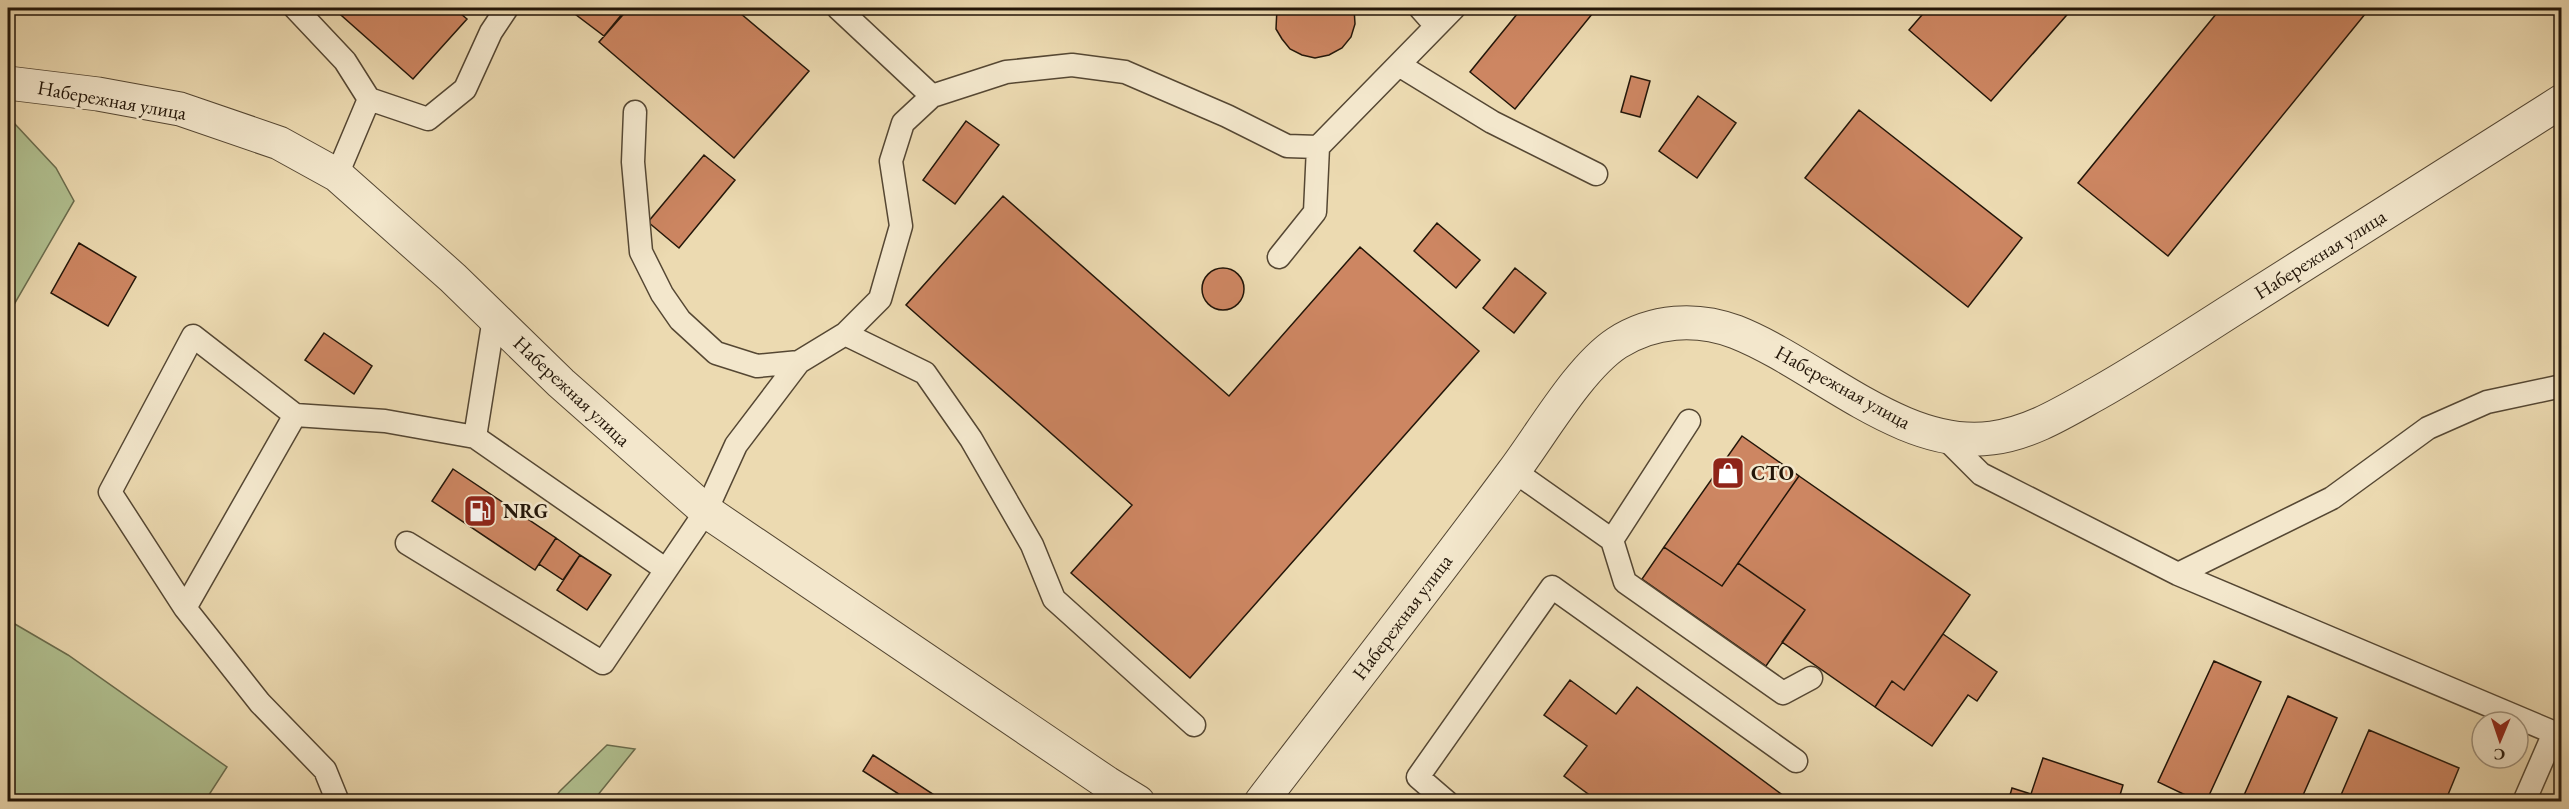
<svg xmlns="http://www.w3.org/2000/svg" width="2569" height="809" viewBox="0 0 2569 809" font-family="'EB Garamond',serif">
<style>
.green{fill:#b1c191;stroke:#6a6c4d;stroke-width:1.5}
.building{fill:#cd8662;stroke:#231609;stroke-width:1.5}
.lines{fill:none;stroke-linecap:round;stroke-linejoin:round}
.service-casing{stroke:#554733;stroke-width:25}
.minor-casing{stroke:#554733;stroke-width:35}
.service{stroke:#f3e7cc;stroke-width:22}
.minor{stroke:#f3e7cc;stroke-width:33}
.labels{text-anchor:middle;stroke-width:5;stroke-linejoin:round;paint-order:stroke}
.street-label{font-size:20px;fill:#231609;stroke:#f3e7cc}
.poi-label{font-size:20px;font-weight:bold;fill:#231609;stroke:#f3e7cc;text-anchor:start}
</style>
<rect width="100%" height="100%" fill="#ecdab1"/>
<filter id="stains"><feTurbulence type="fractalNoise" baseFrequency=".00333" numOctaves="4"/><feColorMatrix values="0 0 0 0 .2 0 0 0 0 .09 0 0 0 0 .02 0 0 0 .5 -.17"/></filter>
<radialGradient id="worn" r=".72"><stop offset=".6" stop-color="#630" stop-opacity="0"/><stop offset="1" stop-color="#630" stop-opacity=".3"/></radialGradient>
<!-- green -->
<path class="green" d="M 8,123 L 14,123 L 56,168 L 74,201 L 8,315 L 8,206 L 12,201 L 8,197 Z
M 8,620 L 68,655 L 227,767 L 205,801 L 8,801 Z
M 607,745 L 635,749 L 593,801 L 552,801 L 560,791 Z"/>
<!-- building -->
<path class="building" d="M 333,8 L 454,8 L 467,19 L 413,79 Z
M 567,8 L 627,8 L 604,36 Z
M 629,8 L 734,8 L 809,71 L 734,158 L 599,42 Z
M 1277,8 L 1354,8 L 1355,24 L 1351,37 L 1342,48 L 1329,55 L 1315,58 L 1302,55 L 1290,49 L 1282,39 L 1276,29 Z
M 1522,8 L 1597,8 L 1515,109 L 1470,72 Z
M 1928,8 L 2073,8 L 1991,101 L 1909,30 Z
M 2221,8 L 2370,8 L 2168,256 L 2078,183 Z
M 1631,76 L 1650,81 L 1640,117 L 1621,112 Z
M 1698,96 L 1736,123 L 1697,178 L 1659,151 Z
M 1859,110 L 2022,238 L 1968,307 L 1805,178 Z
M 966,121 L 999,145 L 955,204 L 923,180 Z
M 704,155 L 735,180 L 679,248 L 648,222 Z
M 1003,196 L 1229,396 L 1360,247 L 1479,351 L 1190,678 L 1071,573 L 1132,505 L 906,305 Z
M 1437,223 L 1480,260 L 1456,288 L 1414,251 Z
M 79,243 L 136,277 L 108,326 L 51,293 Z
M 1515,268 L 1546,293 L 1514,333 L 1483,308 Z
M1202 289a21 21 0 1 1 42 0a21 21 0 1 1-42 0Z
M 324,333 L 372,366 L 354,394 L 305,360 Z
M 1742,436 L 1799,476 L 1722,586 L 1664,547 Z
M 453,469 L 556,538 L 535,570 L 432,501 Z
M 1799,476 L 1970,595 L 1904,690 L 1892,681 L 1875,707 L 1782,642 L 1805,610 L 1738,563 Z
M 556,538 L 580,555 L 563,580 L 539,564 Z
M 1664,547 L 1722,586 L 1738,563 L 1805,610 L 1766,666 L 1642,579 Z
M 580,555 L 611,575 L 587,610 L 557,590 Z
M 1943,634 L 1997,672 L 1977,701 L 1968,695 L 1932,746 L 1875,707 L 1892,681 L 1904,690 Z
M 2214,661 L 2261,682 L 2206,802 L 2200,802 L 2158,782 Z
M 1570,680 L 1616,714 L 1637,687 L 1792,802 L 1599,802 L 1564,776 L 1587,746 L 1544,715 Z
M 2288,696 L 2337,718 L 2300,802 L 2241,802 Z
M 2369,730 L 2459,768 L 2445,802 L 2338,802 Z
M 873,755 L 945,802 L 911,802 L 863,771 Z
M 2043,758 L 2123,785 L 2118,802 L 2008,802 L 2012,788 L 2031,794 Z"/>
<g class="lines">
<!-- service casing -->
<g class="service-casing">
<path id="service" d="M 295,8 L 345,61 L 369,99 L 428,119 L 465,89 L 491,32 L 507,8
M 838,8 L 932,96
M 1420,8 L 1436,26
M 1399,65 L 1492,122 L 1596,174
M 635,112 L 633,162 L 641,252 L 662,294 L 680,320 L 716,353 L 757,366 L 799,362
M 337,175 L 369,99
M 1279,257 L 1315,212 L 1318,147
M 845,334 L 925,373 L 971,439 L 1032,545 L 1054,599 L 1194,725
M 475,437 L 494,318
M 1946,439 L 1981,474 L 2178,574 L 2562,736
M 1514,471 L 1612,540 L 1625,582 L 1783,693 L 1811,678
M 1612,540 L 1689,421
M 407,543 L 603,663 L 706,511 L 736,445 L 799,362 L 845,334 L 880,299 L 901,226 L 891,161 L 903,123 L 932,96 L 1006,72 L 1072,65 L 1125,72 L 1227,116 L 1287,146 L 1318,147 L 1454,8
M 2178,574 L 2332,498 L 2428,428 L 2487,402 L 2562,386
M 185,608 L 110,492 L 193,336 L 295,415
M 338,802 L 325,770 L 260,703 L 185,608 L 295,415 L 385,421 L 475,437 L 665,569
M 1447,802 L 1418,777 L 1552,587 L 1796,761
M 2524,802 L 2554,733"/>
</g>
<!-- minor casing -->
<g class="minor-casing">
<path id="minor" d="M 8,83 L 98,94 L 180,109 L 279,143 L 337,175 L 453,278 L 561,383 L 706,511 L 1107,783 L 1138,802
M 1261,802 C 1345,692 1431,583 1513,472 C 1541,435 1579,368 1617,343 C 1653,320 1696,317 1736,332 C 1817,364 1903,451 1992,438 C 2031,433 2064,412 2098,393 C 2144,367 2188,338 2232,310 C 2341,240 2451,171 2562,101"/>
</g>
<!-- service -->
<use href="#service" class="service"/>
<!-- minor -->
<use href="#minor" class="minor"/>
</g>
<!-- icons -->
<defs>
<g id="shop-square" transform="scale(1.725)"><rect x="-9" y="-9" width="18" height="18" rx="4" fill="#8f2418" stroke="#f3e7cc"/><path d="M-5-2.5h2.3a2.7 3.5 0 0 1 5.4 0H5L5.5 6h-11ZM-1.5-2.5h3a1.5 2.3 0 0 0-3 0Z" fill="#fff"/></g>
<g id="fuel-square" transform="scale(1.725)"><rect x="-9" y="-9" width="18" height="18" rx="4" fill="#8f2418" stroke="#f3e7cc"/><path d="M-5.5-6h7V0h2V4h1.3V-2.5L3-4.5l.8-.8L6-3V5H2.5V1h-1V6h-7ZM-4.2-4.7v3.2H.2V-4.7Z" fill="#fff"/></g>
</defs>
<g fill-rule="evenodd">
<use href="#shop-square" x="1728" y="473"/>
<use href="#fuel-square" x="480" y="511"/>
</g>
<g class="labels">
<!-- street labels -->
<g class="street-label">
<text transform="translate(112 100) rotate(10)" y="7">Набережная улица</text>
<text transform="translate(2320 254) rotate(-32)" y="7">Набережная улица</text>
<text transform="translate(1843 387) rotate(29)" y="7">Набережная улица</text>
<text transform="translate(572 391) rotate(43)" y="7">Набережная улица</text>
<text transform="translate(1402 617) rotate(-53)" y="7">Набережная улица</text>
</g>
<!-- poi labels -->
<g class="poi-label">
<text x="1751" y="480">СТО</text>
<text x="503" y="518">NRG</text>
</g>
</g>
<!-- margin -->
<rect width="2569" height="809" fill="none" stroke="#ecdab1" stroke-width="30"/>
<rect x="9" y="9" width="2551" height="791" fill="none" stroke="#231609" stroke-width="3"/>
<rect x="15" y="15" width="2539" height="779" fill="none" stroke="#231609" stroke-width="1.5"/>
<!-- north arrow -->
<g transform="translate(2500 740) rotate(182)"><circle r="28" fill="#f3e7cc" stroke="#a0937e" stroke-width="1.5"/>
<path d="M0-4.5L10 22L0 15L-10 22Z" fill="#8f2418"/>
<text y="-9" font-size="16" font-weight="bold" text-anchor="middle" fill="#231609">С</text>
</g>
<rect width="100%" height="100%" filter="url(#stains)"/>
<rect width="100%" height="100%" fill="url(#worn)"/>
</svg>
